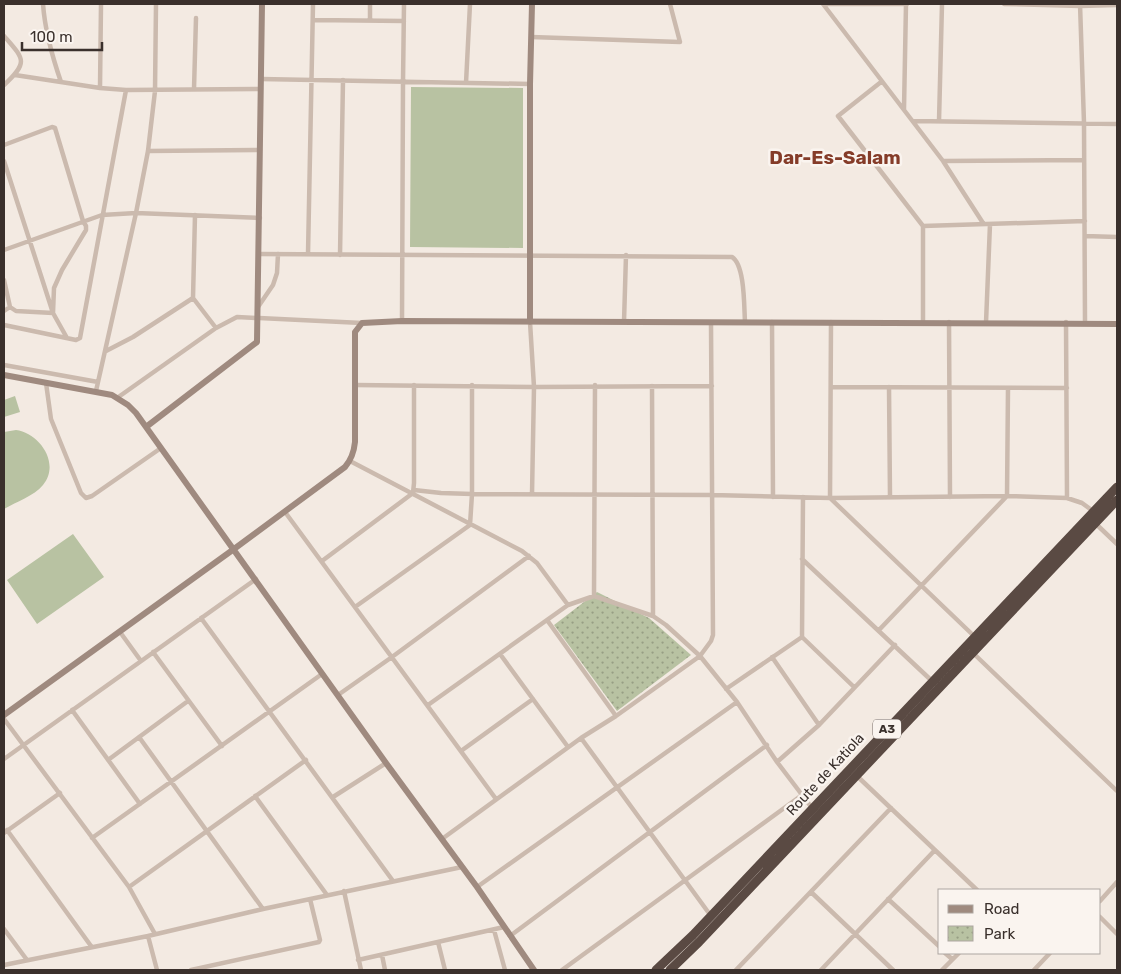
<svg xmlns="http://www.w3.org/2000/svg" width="1121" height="974" viewBox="0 0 1121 974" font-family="Rubik,sans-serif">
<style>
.green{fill:#b8c2a2}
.park{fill:url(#park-dots)}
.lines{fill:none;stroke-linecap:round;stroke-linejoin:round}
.street{stroke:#cbbaae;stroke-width:4.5}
.secondary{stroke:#9f8a7f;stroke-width:6}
.highway{stroke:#5a4a43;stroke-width:9}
.labels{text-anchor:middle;stroke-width:5;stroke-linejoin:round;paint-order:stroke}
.shield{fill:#faf4ef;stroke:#746b66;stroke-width:1}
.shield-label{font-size:12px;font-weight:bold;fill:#3a302c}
.street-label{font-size:14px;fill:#3a302c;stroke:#faf4ef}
.district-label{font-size:19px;font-weight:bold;fill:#853c29;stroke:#faf4ef}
</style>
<defs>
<pattern id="park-dots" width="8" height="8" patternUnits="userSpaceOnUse" patternTransform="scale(1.25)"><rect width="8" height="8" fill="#b8c2a2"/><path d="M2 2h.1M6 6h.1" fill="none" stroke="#979e84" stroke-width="1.8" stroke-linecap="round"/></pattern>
</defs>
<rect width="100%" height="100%" fill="#f3eae2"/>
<!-- green -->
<path class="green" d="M 411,87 L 523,88 L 523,248 L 410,247 Z
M 15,396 L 20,412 L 4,417 L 4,400 Z
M 16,430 C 39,433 61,463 43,485 C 34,496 16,502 4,509 L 4,432 Z
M 73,534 L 104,577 L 37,624 L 7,580 Z"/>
<!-- park -->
<path class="park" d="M 597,592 L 649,618 L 691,655 L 617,711 L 554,625 Z"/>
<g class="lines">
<!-- street -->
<path class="street" d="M 43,4 C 45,32 52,56 61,82
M 823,4 L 943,161 L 983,223
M 823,4 L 907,4
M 1004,4 L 1080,6 L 1117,5
M 1080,4 L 1084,123 L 1085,323
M 313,20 L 404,21
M 370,20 L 370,4
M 4,36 C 24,59 29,62 4,85
M 531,37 L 680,42 L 670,4
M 15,75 L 100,88 L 126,90 L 261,89
M 261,79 L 530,84
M 881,82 L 838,116 L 923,226 L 923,322
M 466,83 L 470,4
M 100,88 L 101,4
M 194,89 L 196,18
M 904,109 L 906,4
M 913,121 L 1117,124
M 939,121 L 942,4
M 4,145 L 52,127 L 55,128 L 83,221 L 86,226 L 86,230 L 62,270 L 54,288 L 53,313 L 16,311 L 10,307 L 4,311
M 148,151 L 260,150
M 4,161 L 53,313 L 67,338
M 943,161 L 1084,160
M 195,215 L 193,298 L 216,328
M 923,226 L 1085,221
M 1085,236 L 1117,237
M 4,250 L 102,215 L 136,213 L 260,218
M 259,254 L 732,257 C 745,265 744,307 745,322
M 308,254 L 313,4
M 340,255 L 343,80
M 4,280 L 10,307
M 258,307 L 273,285 L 277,273 L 278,254
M 402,321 L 403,82 L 404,4
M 530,322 L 534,387 L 532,494
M 624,322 L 626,255
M 772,322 L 773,497
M 831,322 L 830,498 L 975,637
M 949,322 L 950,497
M 1066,322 L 1067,498
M 986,323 L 990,224
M 4,325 L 76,340 L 80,338 L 126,90
M 106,351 L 133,337 L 193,298
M 4,365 L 98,382
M 46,383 L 51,419 L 81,493 L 86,498 L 92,496 L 161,448
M 355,385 L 534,387 L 712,386
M 652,386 L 653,616
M 831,387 L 1067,388
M 889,387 L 890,497
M 96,391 L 136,213 L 148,151 L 155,91 L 156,4
M 117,398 L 216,328 L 237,317 L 362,323
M 350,461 L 522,551 L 537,563 L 568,605
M 414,490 L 441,493 L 472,494 L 712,495 L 830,498 L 1007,496 L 1067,498 L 1082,503 L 1093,511
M 285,512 L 496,799
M 1095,523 L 1117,544
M 802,559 L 932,681
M 322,561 L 413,493 L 414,483 L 414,385
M 594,596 L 595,385
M 355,607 L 470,525 L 472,494 L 472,385
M 201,618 L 393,881
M 547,620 L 616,716
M 879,630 L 1007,496 L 1008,388
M 120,632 L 141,661
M 802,637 L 854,687
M 153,652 L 222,746
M 972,652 L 1117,791
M 500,654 L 568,747
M 772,657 L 819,725
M 726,689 L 802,637 L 803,497
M 338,695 L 392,657 L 529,556
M 428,705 L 568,605 L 594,596 L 653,616 L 666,625 L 700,656 L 737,702 L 777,762 L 812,808
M 72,710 L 140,804
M 4,719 L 129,887 L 155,934
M 139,737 L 263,909
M 581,738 L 711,916
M 461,751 L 533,699
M 4,759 L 256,579
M 108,760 L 188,701
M 777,762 L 819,725 L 895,645
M 857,776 L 977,890
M 255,796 L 327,895
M 333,797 L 386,763
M 7,830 L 91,946
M 4,833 L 60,793
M 92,838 L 322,674
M 442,839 L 581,738 L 616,716 L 700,656 L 711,641 L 713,635 L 711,323
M 129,887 L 306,760
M 477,887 L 737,702
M 344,891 L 361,970
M 811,892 L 893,970
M 888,899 L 940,947
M 1100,901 L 1117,882
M 1100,917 L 1117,934
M 4,929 L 27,960
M 494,930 L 505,970
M 148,936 L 157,970
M 510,936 L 767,745
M 438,942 L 445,970
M 945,953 L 952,959
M 382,955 L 385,970
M 358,960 L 504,927
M 4,965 L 148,936 L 263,909 L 462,867
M 191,970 L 319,942 L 320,940 L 310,899
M 562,970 L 802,795
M 736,970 L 891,808
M 821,970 L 935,850
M 942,970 L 959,953
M 1034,970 L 1050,953"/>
<!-- secondary -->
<path class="secondary" d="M 530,322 L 530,84 L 532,4
M 4,375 L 112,395 L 128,405 L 136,413 L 386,763 L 477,887 L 534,970
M 146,427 L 257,342 L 262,4
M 4,715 L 234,549 L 345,467 C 351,460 354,452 355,442 L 355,332 L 362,323 L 402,321 L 1117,324"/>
<!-- highway -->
<path class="highway" d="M 656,970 L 693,935 L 1117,487
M 670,970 L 699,942 L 1117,500"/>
</g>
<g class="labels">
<!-- shield labels -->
<rect class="shield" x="873" y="719.5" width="28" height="19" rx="4"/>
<g class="shield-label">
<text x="887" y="733">A3</text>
</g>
<!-- street labels -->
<g class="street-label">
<text transform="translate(825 774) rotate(-47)" y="5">Route de Katiola</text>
</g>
<!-- district labels -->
<g class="district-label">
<text x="835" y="164">Dar-Es-Salam</text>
</g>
</g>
<!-- border -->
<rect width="1121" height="974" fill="none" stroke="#3a302c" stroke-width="10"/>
<!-- legend -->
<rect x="938" y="889" width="162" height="65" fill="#faf4ef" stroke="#ada6a1"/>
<rect x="948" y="905" width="25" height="8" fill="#9f8a7f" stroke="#ada6a1"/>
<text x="984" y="914" font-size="15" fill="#3a302c">Road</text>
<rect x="948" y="926" width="25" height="15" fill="url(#park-dots)" stroke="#ada6a1"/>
<text x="984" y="939" font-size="15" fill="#3a302c">Park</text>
<!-- scale -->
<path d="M22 42v8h80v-8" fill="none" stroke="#3a302c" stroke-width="2.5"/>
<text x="30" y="42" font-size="15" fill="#3a302c" stroke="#faf4ef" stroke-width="4" paint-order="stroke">100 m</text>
</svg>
